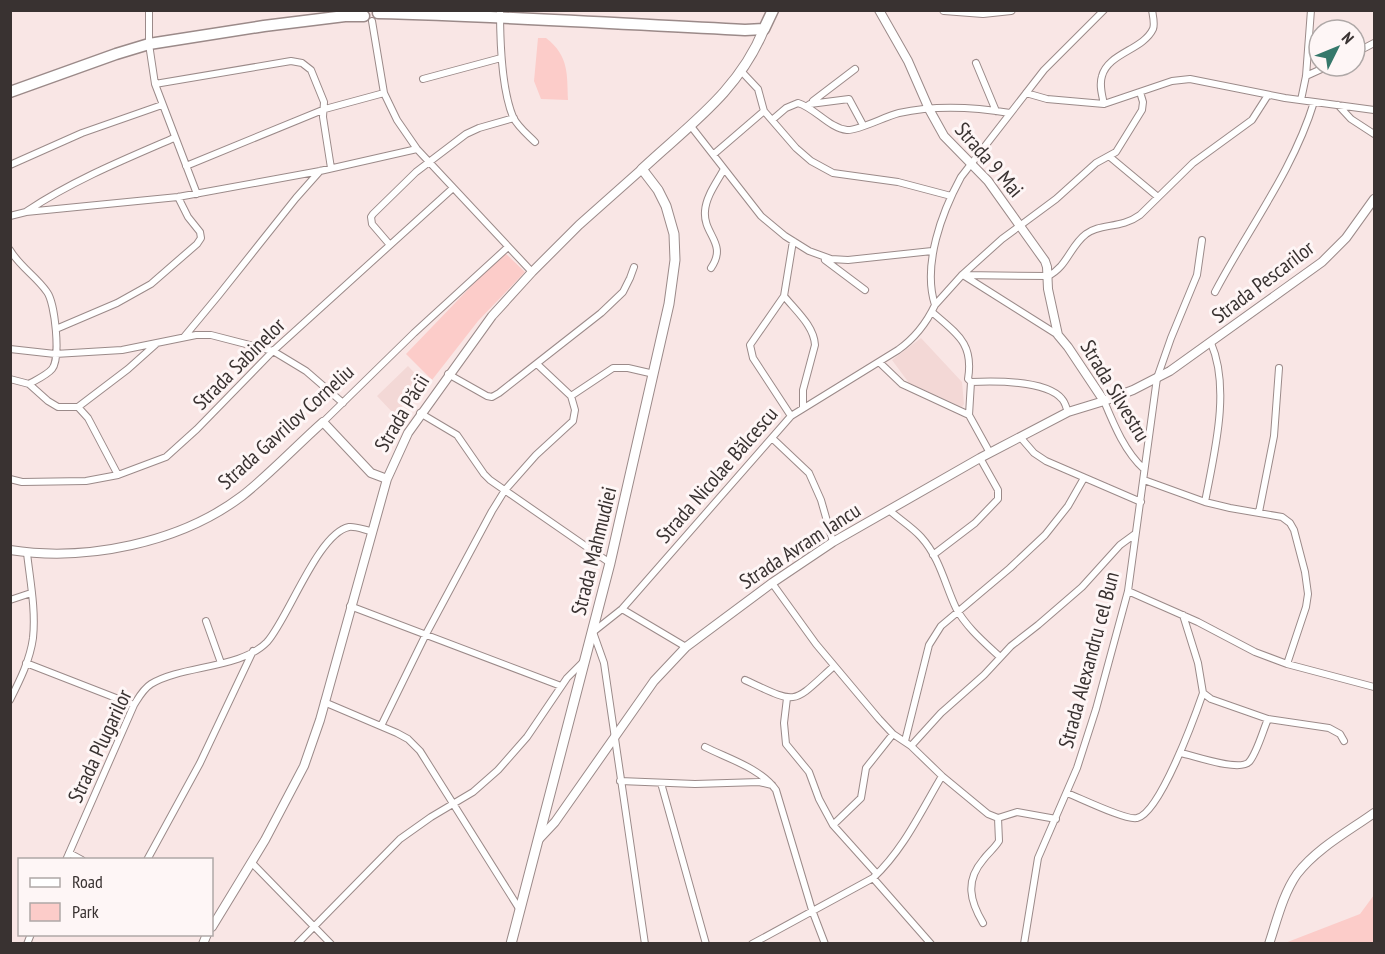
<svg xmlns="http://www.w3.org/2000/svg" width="1385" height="954" viewBox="0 0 1385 954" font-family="'PT Sans Narrow',sans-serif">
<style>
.built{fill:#f3d8d6}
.green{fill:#fcccc9}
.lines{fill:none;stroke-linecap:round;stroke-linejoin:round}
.minor-casing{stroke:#9b8a89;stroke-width:8}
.tertiary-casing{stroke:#9b8a89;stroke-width:10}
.secondary-casing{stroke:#9b8a89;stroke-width:11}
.primary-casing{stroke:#9b8a89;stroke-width:13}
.minor{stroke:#fff;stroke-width:6}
.tertiary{stroke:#fff;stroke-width:8}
.secondary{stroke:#fff;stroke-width:9}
.primary{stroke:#fff;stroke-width:10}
.labels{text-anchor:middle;stroke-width:6;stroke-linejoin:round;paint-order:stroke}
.street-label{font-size:21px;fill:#393231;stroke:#fef6f6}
</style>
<rect width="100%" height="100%" fill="#f9e6e5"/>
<!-- built -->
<path class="built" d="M 921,338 L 962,382 L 964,404 L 962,407 L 909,383 L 892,360 Z
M 408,366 L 425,384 L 394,414 L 377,396 Z"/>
<!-- green -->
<path class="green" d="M 538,38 L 546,38 C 569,56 567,73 568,100 L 541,99 L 534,81 Z
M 504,252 L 525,272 L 478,321 L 432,380 L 406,354 Z
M 1374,895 L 1374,943 L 1285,943 L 1360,914 Z"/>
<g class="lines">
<!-- minor casing -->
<g class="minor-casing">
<path id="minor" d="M 149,10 L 149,44 L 155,84 L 197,194
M 500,10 C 500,40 502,90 513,117 C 518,127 527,134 535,142
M 372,21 L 384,93 L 397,120 L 417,149 L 532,272
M 1355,53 L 1374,43
M 976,63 L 996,111
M 742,72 L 758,89 L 764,111 L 796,148 L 811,161 L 833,173 L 898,182 L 951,196
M 1306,76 L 1328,66
M 423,79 L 501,58
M 155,84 L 291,61 L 302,63 L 311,70 L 324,102 L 323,117 L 331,168
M 1026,93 L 1047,99 L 1104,104 L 1172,81 L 1190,79 L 1285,98 L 1374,110
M 1301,100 L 1306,76 L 1311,10
M 813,101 L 855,69
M 1104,104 C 1102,95 1099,85 1102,76 C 1108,53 1143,50 1153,29 C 1155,24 1153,16 1152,10
M 1338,105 L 1351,119 L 1374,134
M 807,106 L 810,104 L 849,99 L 863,125
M 772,120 L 786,108 L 798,103 C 815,108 829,128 847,130 C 858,131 886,116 899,113 C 935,105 974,107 1010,113
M 690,125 L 761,216 L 785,236 L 809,251 L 831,259 L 848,260 L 932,251
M 714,154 L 764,111
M 1110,157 L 1158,197
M 10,165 L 82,133 L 162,105
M 186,166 L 325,109 L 384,93
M 27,211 C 74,180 123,160 174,138
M 10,216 L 26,212 L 178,197 L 320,171 L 417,149
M 390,245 L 372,224 L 371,217 L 373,214 L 416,172 L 466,134 L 479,128 L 514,118
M 10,250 C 20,267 36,276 47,292 C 55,303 61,358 52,369 C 47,375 36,380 29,384
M 825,260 L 865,290
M 711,268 C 728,243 703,235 705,211 C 706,196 717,182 724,169
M 962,275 L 1048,276 C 1067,267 1070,246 1086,234 C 1100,223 1121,229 1140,215 L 1193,163 L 1252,120 L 1268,95
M 963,275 L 1058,335
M 1215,292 C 1248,229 1293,171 1314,102
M 784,296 C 796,311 814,326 815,345 L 803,390 L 803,408
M 935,305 L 962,275 L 1002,239 L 1056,199 L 1096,163 L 1116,152 L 1142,110 L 1143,102 L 1140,92
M 932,312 C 957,334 974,343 968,379 L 971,382 L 969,415 L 990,453
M 56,329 L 117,303 L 151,284 L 197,244 L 201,238 L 200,232 L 188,217 L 178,197
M 184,337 L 218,296 L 296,198 L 320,171
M 10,349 L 55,354 L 122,350 L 196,335 L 211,335 L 273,351 L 306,371 L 343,403
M 879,362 L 902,384 L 969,415
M 448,374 L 487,396 L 492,397 L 499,393 L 601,313 L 623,292 L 630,278 L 634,267
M 10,379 L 29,384 L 48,401 L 58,407 L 78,407 L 88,418 L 118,475
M 971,382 C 993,381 1046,380 1062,399 C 1065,402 1066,407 1068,412
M 571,396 L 613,368 L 628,368 L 654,374
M 1104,401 C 1114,425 1125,452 1144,469
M 78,407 L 128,369 L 156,344
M 420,413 L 457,435 L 484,474 L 490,480 L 610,563
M 791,416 L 753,358 L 750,345 L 784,296 L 793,241
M 323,422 L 414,333 L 508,247
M 772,438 L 809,473 L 821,500 L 833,542
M 1021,438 L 1034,453 L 1046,461 L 1141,502
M 10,479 L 22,482 L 86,481 L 118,475 L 166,457 L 197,429 L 273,351 L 453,188
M 1144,480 L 1205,502 L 1230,508 L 1282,517 L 1290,523 L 1294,530 L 1305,572 L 1308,594 L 1306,607 L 1287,664
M 1205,502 C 1214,454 1231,389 1211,343
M 889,510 C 899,519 912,527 921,537 C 940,558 945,585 956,608 C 966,627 985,643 1000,657
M 1259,512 L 1274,436 L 1279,368
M 933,555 L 975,523 L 998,499 L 998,490 L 980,458
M 772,583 L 816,644 L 879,719 L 893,734 L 911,746 L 942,776 L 988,814 L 998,818 L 1017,812 L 1056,819
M 1128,591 L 1198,622 L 1255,652 L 1287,664 L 1374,687
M 10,600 L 31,593
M 350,606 L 561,686
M 622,609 L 686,647
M 1183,615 L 1198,663 L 1203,693 L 1211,699 L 1268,719 L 1329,728 L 1340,734 L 1344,741
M 206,621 L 221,663
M 26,663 L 134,705
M 745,680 C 799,705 791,705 834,666
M 787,698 L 784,723 L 786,744 L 809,772 L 819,799 L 833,825 L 877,874
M 10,700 C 20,680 30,660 33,638 C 36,610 30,580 27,553
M 324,702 L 397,733 L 408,739 L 420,751 L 520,910
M 381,726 L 426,634 L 492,511 L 505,490 L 536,455 L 573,421 L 575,410 L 571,396 L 537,364
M 905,741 L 929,645 L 941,626 L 1010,568 L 1045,535 L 1068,506 L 1084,478
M 911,746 L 941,713 L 984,675 L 1011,646 L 1038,625 L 1082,587 L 1120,545 L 1135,534
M 705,747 C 729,759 760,768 776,790 L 812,910 L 825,944
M 1181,753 C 1195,756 1239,772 1249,762 C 1257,753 1263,730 1268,719
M 620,781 L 695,784 L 759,782 L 772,785
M 661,783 L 706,944
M 1067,793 C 1080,798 1127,821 1137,818 C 1160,813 1195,716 1203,693
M 833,825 L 861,798 L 866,768 L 893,734
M 69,853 L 82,860
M 66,860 L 134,705 C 139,697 143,689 151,684 C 182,665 241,669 267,642 C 288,619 318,533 349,527 C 355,526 365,530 371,531
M 147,860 L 200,763 L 253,651
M 251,862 L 331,944
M 873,878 L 931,944
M 983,923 C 970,901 965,881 983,860 C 988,853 994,849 999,841 L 998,818
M 27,944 L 31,934
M 297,944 L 400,839 L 431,817 L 473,792 L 498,770 L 527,737 L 567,678 L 585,660
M 645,944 L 604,663 L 593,632 L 622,609 L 791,416 L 898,350 C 915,338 926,324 935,305 C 922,265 942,212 961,177 L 1044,70 L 1104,10
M 752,944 L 873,878 C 904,849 921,811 942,776
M 1024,944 L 1038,858 L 1077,768 L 1096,709 L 1128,591 L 1157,378 L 1171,338 L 1197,275 L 1202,240"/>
</g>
<!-- tertiary casing -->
<g class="tertiary-casing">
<path id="tertiary" d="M 879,10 L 908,61 L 929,109 L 944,136 L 988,181 L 1045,261 L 1047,267 L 1048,289 L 1058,335 L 1068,347 L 1104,401
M 944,10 L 983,13 L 1011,10
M 10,550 C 86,562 180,543 242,496 C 270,474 296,446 323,422 L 371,473 L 387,479
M 539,839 L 555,822 L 654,681 L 686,647 L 772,583 L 833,542 L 980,458 L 1068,412 L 1104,401 L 1133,390 L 1170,371 L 1322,262 L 1346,238 L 1374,199
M 212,927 L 265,840 L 304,766 L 320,720 L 387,479 L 408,433 L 492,316 L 532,272 L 579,225 L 642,169
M 203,944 L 207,934
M 1269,944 C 1277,920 1283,894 1297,874 C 1317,848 1349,831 1374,813"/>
</g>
<!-- secondary casing -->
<g class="secondary-casing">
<path id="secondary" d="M 511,944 L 610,563 L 669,304 L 675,260 L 674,234 L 666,206 L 658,190 L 642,169 C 689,125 739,91 764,29"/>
</g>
<!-- primary casing -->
<g class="primary-casing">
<path id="primary" d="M 378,13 C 501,16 623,24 745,30 L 764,29 L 773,10
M 10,92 L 116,54 L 149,44 L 264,26 L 345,16 L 364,16"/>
</g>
<!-- minor -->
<use href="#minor" class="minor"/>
<!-- tertiary -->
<use href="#tertiary" class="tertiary"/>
<!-- secondary -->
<use href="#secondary" class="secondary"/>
<!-- primary -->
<use href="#primary" class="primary"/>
</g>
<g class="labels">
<!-- street labels -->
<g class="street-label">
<text transform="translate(989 160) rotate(49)" y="7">Strada 9 Mai</text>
<text transform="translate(1263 282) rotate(-37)" y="7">Strada Pescarilor</text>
<text transform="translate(239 364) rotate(-45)" y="7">Strada Sabinelor</text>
<text transform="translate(1115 391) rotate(59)" y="7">Strada Silvestru</text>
<text transform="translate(402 413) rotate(-59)" y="7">Strada Păcii</text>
<text transform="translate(286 427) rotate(-42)" y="7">Strada Gavrilov Corneliu</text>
<text transform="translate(717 475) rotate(-49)" y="7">Strada Nicolae Bălcescu</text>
<text transform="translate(800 546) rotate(-33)" y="7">Strada Avram Iancu</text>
<text transform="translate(594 551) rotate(-76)" y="7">Strada Mahmudiei</text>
<text transform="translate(1089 660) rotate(-75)" y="7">Strada Alexandru cel Bun</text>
<text transform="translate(100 746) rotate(-65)" y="7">Strada Plugarilor</text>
</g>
</g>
<!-- border -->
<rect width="1385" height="954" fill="none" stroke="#393231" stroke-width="24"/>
<!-- legend -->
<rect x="18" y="858" width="195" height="78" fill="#fef6f6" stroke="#afa8a7" stroke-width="1.5"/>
<rect x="30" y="878" width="30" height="9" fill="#ffffff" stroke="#afa8a7" stroke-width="1.5"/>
<text x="72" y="888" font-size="18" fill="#393231">Road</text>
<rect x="30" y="903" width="30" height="18" fill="#fcccc9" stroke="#afa8a7" stroke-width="1.5"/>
<text x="72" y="918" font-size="18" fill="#393231">Park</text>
<!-- north arrow -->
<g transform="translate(1337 48) rotate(47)"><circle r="28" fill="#fef6f6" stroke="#afa8a7" stroke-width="1.5"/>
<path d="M0-4.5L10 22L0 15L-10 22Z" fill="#35786b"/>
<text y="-9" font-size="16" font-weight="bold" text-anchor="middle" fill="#393231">N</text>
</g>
</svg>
